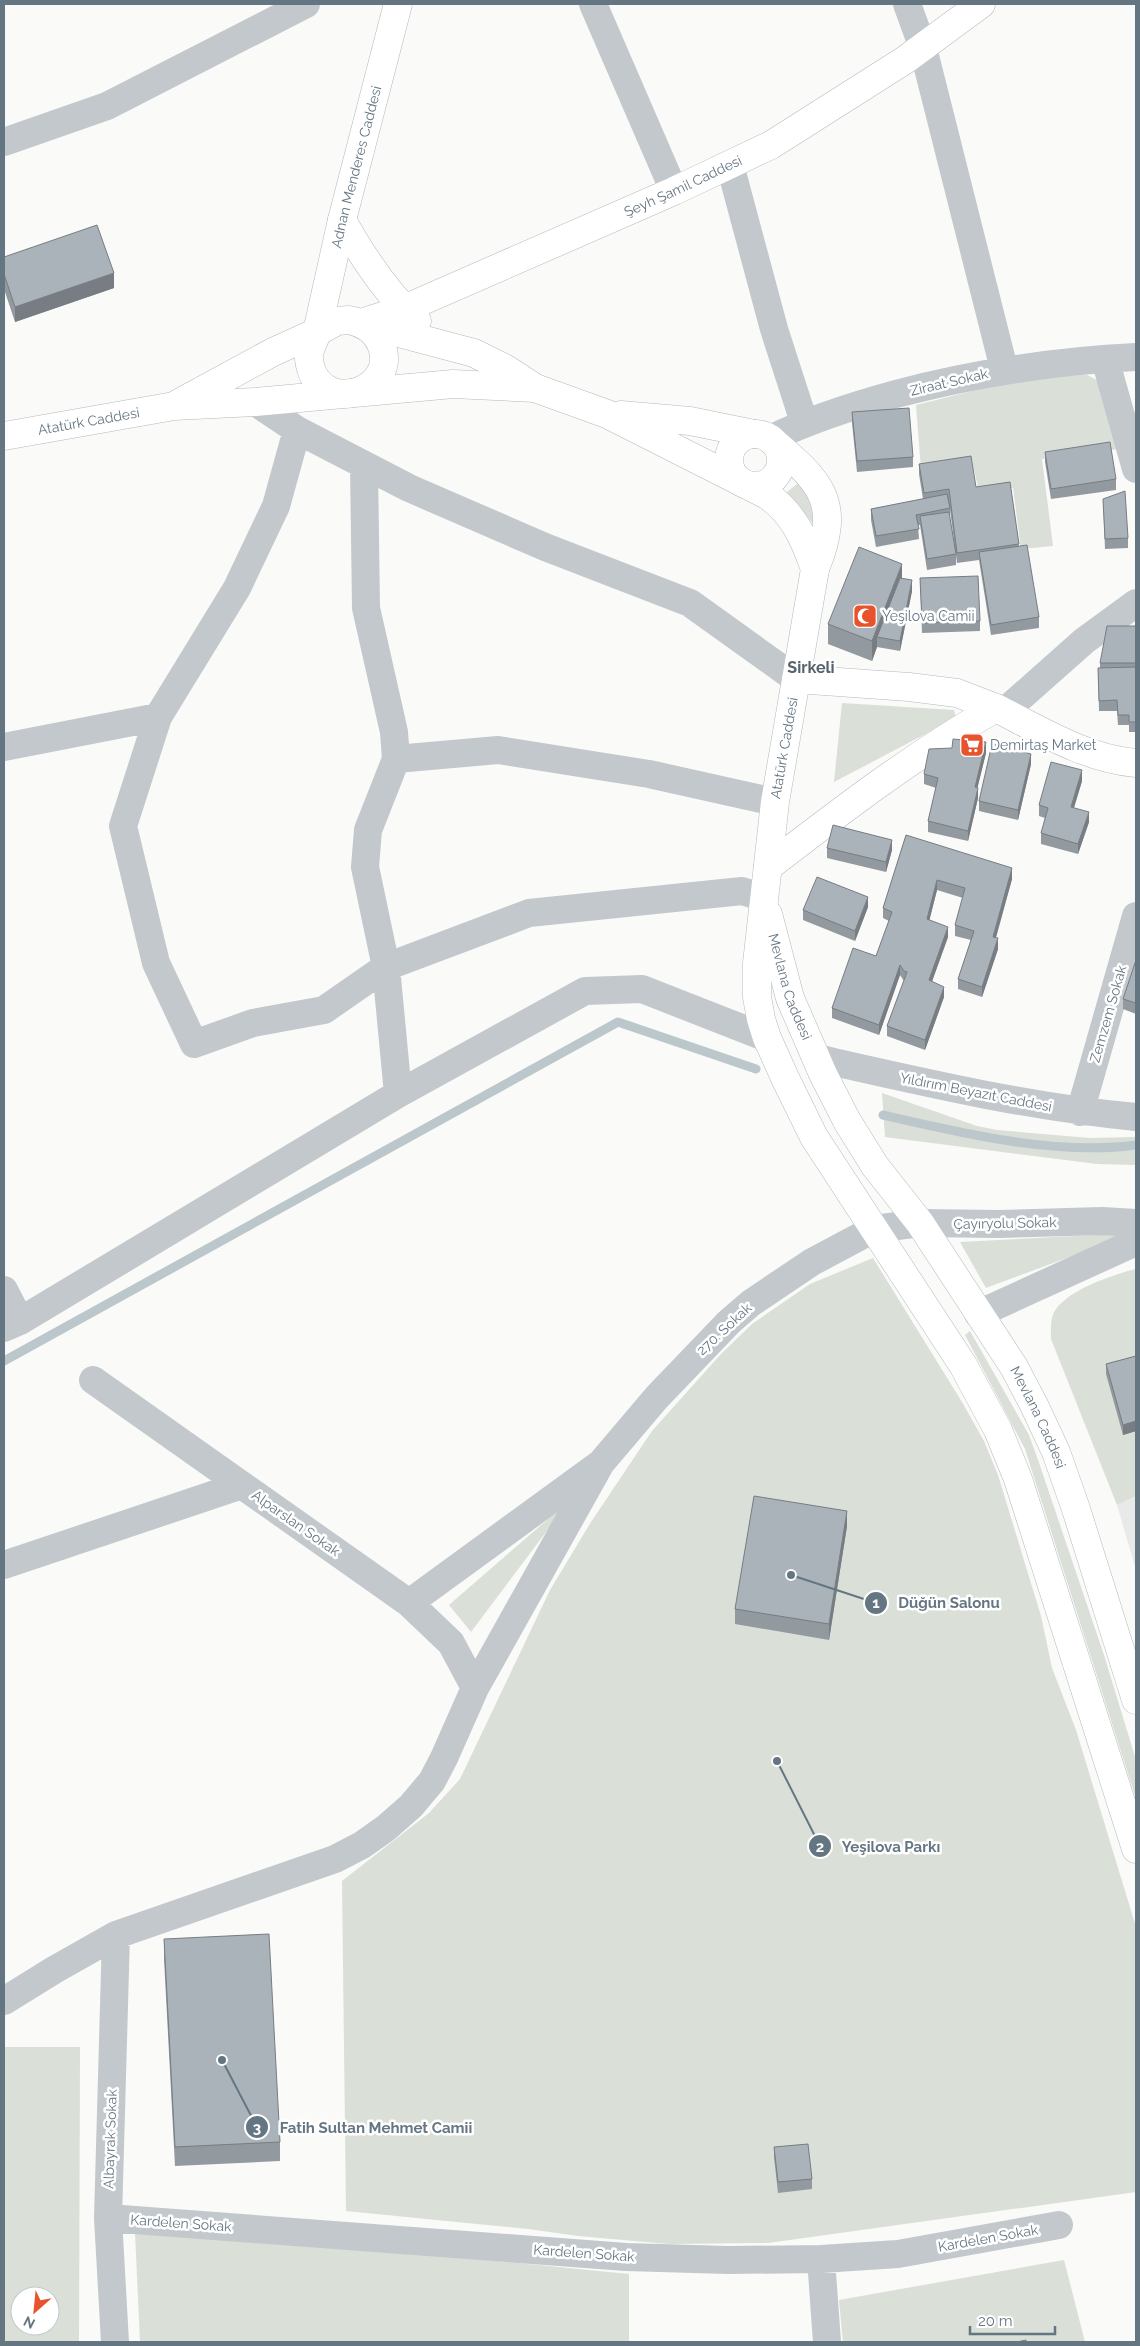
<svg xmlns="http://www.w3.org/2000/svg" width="1140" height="2346" viewBox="0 0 1140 2346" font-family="Raleway,sans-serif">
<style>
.built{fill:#e8e9e9}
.green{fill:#dadfd7;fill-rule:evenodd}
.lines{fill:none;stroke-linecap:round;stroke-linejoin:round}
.stream{stroke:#bbc7cb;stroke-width:9}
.secondary-casing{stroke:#b3babf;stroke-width:29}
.street{stroke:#c3c8cc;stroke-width:28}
.secondary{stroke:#fff;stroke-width:28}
.wall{fill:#929a9f}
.shaded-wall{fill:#777d82}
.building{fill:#aab3b9;stroke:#777d82}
.labels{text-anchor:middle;stroke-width:5;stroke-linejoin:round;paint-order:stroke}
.street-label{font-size:14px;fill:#657683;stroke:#fff}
.poi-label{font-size:14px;fill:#657683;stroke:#fff;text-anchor:start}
.quarter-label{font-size:16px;font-weight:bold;fill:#57646e;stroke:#fff}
.leader{fill:none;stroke:#657683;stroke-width:2}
.callout-dot{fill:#657683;stroke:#fff;stroke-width:2}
.mark-label{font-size:15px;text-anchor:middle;font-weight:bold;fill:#fff}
.callout-label{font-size:15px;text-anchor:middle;font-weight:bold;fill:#657683;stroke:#fff;stroke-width:5;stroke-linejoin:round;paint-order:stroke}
</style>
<rect width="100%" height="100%" fill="#fafaf8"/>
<!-- built -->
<path class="built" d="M 1136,1496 L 1136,1570 L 1117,1505 Z"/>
<!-- green -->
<path class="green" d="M 1087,375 L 1099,381 L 1119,449 L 1042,459 L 1053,546 L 1021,549 L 1013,488 L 979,491 L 972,461 L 921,470 L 916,405 L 1028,377 Z
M 803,479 L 819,531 L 787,492 Z
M 842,703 L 954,710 L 956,718 L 834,782 Z
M 882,1093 L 977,1126 L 997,1130 L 1090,1138 L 1136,1137 L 1136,1165 L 1097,1164 L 885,1137 Z
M 1134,1233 L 986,1288 L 960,1242 Z
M 873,1258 L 962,1402 L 984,1441 L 998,1475 L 1041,1616 L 1052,1668 L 1076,1730 L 1136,1927 L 1136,2192 L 768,2243 L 668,2244 L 578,2236 L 528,2229 L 346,2211 L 342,1881 L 429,1813 L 460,1779 L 550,1590 L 591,1522 L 652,1431 L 720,1355 L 752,1324 L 810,1284 Z
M 1136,1269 L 1136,1496 L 1117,1505 L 1051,1339 C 1051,1331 1050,1321 1054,1312 C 1067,1290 1112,1275 1136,1269 Z
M 970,1331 L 1029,1435 L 1037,1457 L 1104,1655 L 1136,1760 L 1136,1799 L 1025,1449 L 965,1335 Z
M 570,1500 L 471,1632 L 449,1605 Z
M 4,2047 L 80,2047 L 79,2342 L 4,2342 ZM 20,2296 L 50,2296 L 50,2326 L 20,2326 Z
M 135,2233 L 357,2247 L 629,2274 L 629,2342 L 140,2342 Z
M 1064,2260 L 1085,2342 L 843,2342 L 839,2300 Z"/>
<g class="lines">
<!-- stream -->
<path class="stream" d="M 883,1115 C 961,1133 1056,1156 1136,1145
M 4,1361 L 618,1022 L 756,1069"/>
<!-- secondary casing -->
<g class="secondary-casing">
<g id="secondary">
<path d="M 342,220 C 362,256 386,293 417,321"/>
<path d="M 349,320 C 364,323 375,330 381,344 C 399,388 331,415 312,372 C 310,366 308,360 309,353 C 311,346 315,339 317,332 L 337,321 Z"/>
<path id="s1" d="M 361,323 L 404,309 L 674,191 L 771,145 L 905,60 L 981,4"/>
<path d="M 361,323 L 474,353 L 506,369 L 535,388 L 607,414 L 767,495 C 794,514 804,538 815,569"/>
<path id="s2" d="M 179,403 L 273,352 L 317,332 L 342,220 L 398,4"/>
<path d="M 621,415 L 690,421 L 754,434"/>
<circle cx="755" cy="460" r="26"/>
<path id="s3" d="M 4,436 L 174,406 L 255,402 L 453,384 L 535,388"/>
<path d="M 770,439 C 820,481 843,501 815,569 L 775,802 L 757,963 L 757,997 L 761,1019 L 767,1038 L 786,1080 L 814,1137 L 963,1365 L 998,1430 L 1018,1479 L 1136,1849"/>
<path d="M 996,708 C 1040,730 1086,759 1136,763"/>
<path d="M 768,867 C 842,810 915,754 996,708 L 957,693 L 909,687 L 796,679"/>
<path id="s4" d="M 768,914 L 790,998 L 823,1074 L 847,1121 L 875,1166 L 920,1223 L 1014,1367 L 1034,1405 L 1056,1452 L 1076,1509 L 1136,1700"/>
</g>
</g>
<!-- street -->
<path class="street" d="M 593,4 L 674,191
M 907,4 L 923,48 L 1004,369
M 4,142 L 107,106 L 306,4
M 730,165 L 774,329 L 804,422
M 1105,359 L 1136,469
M 255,402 L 297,430 L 409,488 L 545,547 L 690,603 L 796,679
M 297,430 L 276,506 L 237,588 L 158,717 L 123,826 L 156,963 L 194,1044 L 253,1023 L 324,1010 L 386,967 L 529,913 L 742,891 L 764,898
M 770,439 C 811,419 852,406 896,394 C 976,373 1053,361 1136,357
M 364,465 L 366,608 L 394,732 L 396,759 L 368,830 L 365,867 L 386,967 L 398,1094
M 1004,712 L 1084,641 L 1136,603
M 4,747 L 158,717
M 396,759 L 498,750 L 649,774 L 775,802
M 816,1058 C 922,1082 1028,1107 1136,1117
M 1080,1112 L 1136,916
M 4,1290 L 20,1321
M 978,1314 L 1136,1242
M 4,1328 L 20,1321 L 398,1094 L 585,991 L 642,989 L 767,1038
M 93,1380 L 409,1603 L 451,1643 L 475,1688
M 601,1463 L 657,1397 L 729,1322 L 751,1303 L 812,1262 L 874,1229 L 920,1223 L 999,1224 L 1102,1221 L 1136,1223
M 4,1565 L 242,1485
M 4,2001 L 54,1970 L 116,1935 L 335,1859 L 362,1845 L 386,1828 L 411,1806 L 432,1781 L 444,1758 L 475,1688 L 601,1463 L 409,1603
M 108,2218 L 626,2257 L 728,2260 L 821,2259 L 898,2254 L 1059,2225
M 821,2259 L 827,2342
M 115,2342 L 108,2218 L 116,1935"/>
<!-- secondary -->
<use href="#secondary" class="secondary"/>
</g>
<!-- wall -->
<path class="wall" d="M 4,257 L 114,288 L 15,322 L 4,289 Z
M 852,412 L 913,457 L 913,467 L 857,472 L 852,423 Z
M 1045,452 L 1116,479 L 1116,490 L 1051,499 L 1045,462 Z
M 919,464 L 976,487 L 1010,482 L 1019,546 L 1039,617 L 1039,628 L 991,635 L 979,560 L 957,563 L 950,510 L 950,519 L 956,554 L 956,565 L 927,570 L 920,525 L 918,525 L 919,539 L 876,547 L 871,520 L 871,509 L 923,499 L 919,474 Z
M 1103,499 L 1128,538 L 1128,548 L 1105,549 Z
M 902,578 L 912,591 L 900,651 L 877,647 L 872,661 L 828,644 L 828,624 Z
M 920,578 L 980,621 L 980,631 L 922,633 Z
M 1136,626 L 1136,732 L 1129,732 L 1129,725 L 1118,725 L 1117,711 L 1099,711 L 1098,668 L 1100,668 L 1100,663 Z
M 986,753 L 977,788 L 978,798 L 968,841 L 928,832 L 928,821 L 936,788 L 924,784 L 924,774 Z
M 1031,764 L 1018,820 L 979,811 L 979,801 Z
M 1082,781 L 1074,808 L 1089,822 L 1078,854 L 1041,844 L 1041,833 L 1045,818 L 1039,816 L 1039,805 Z
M 906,835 L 1012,879 L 996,938 L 998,949 L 982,997 L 958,989 L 958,979 L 971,940 L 955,936 L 955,925 L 963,898 L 937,890 L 929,920 L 948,937 L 932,981 L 944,997 L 925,1050 L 887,1036 L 887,1026 L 904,981 L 900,975 L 879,1035 L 832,1018 L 832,1008 L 876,956 L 889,921 L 883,918 L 883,908 Z
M 827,848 L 892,850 L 886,872 L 827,858 Z
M 868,907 L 855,941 L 803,920 L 803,910 Z
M 1136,960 L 1136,1014 L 1123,1009 L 1123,999 Z
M 1136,1356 L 1136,1431 L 1123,1435 L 1106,1374 L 1106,1364 Z
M 847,1526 L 829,1640 L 735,1624 L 735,1609 Z
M 164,1939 L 280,2142 L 280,2161 L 175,2166 L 164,1959 Z
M 774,2147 L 812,2179 L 812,2189 L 778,2193 L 774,2157 Z"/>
<!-- shaded-wall -->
<path class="shaded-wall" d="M 114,273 L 114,288 L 15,322 L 15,307 Z
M 902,564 L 902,584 L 877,637 L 877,647 L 872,661 L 872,641 Z
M 912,580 L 912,591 L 900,651 L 900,641 Z
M 986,742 L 986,753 L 975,798 L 975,787 Z
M 1031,754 L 1031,764 L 1018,820 L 1018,810 Z
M 1082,770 L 1082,781 L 1071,817 L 1071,807 Z
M 978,788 L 978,798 L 968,841 L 968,831 Z
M 1089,812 L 1089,822 L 1078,854 L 1078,844 Z
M 892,840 L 892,850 L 886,872 L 886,862 Z
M 1012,868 L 1012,879 L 993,947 L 993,937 Z
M 937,880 L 937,890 L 927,930 L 927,919 Z
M 868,897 L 868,907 L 855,941 L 855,931 Z
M 948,927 L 948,937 L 929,990 L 929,980 Z
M 998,938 L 998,949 L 982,997 L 982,987 Z
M 900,965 L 900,975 L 879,1035 L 879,1025 Z
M 944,987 L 944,997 L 925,1050 L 925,1040 Z
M 1136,1421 L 1136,1431 L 1123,1435 L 1123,1425 Z
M 847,1511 L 847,1526 L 829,1640 L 829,1624 Z"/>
<!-- building -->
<path class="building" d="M 97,225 L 114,273 L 15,307 L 4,274 L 4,257 Z
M 909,408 L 913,457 L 857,461 L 852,412 Z
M 1110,442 L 1116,479 L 1051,489 L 1045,452 Z
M 971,456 L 976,487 L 1010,482 L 1019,544 L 957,553 L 949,489 L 924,493 L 919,464 Z
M 1125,491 L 1128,538 L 1105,539 L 1103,499 Z
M 947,494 L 950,508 L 916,515 L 919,529 L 876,536 L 871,509 Z
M 949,512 L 956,554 L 927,559 L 920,516 Z
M 1027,545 L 1039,617 L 991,625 L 979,552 Z
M 859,547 L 902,564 L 872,641 L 828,624 Z
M 978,576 L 980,621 L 922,623 L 920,578 Z
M 900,578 L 912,580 L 900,641 L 877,637 Z
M 1107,626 L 1136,626 L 1136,663 L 1100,663 Z
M 1136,667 L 1136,722 L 1129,722 L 1129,715 L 1118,715 L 1117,700 L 1099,701 L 1098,668 Z
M 953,739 L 986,742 L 975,787 L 978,788 L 968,831 L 928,821 L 938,778 L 924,774 L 929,749 L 952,748 Z
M 992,744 L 1031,754 L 1018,810 L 979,801 Z
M 1051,762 L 1082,770 L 1071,807 L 1089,812 L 1078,844 L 1041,833 L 1048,808 L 1039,805 Z
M 833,825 L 892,840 L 886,862 L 827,848 Z
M 906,835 L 1012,868 L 993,937 L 998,938 L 982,987 L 958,979 L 974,931 L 955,925 L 965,888 L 937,880 L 927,919 L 948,927 L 929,980 L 944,987 L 925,1040 L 887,1026 L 907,972 L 904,971 L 900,965 L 879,1025 L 832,1008 L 853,948 L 876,956 L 892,912 L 883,908 Z
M 817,877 L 868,897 L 855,931 L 803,910 Z
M 1136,960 L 1136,1003 L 1123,999 Z
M 1136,1356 L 1136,1421 L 1123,1425 L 1106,1364 Z
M 754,1496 L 847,1511 L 829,1624 L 735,1609 Z
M 269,1934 L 280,2142 L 175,2147 L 164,1939 Z
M 808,2144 L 812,2179 L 778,2182 L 774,2147 Z
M 1026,2340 L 1026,2342 L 1017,2342 Z"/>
<!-- icons -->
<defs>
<g id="mosque-square" transform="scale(1.25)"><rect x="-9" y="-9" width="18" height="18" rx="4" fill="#e6532c" stroke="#fff"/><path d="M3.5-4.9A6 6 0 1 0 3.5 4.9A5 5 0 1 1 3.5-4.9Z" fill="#fff"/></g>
<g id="supermarket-square" transform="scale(1.25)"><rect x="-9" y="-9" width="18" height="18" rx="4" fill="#e6532c" stroke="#fff"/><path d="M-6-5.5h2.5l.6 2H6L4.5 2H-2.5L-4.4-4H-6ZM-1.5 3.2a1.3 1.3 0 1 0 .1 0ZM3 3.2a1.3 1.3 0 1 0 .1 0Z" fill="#fff"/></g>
</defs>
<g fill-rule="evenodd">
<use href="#mosque-square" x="865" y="616"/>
<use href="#supermarket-square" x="972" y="745"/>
</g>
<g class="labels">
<!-- street labels -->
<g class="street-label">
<text dy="5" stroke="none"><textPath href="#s2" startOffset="325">Adnan Menderes Caddesi</textPath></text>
<text dy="5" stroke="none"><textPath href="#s1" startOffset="350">Şeyh Şamil Caddesi</textPath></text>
<text transform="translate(949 382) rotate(-13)" y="5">Ziraat Sokak</text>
<text dy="5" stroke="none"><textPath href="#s3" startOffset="86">Atatürk Caddesi</textPath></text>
<text transform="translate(784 748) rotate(-80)" y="5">Atatürk Caddesi</text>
<text dy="5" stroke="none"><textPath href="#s4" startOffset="76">Mevlana Caddesi</textPath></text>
<text transform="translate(1108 1014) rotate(-74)" y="5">Zemzem Sokak</text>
<text transform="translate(976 1092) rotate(11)" y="5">Yıldırım Beyazıt Caddesi</text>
<text transform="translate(1005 1223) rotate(-1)" y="5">Çayıryolu Sokak</text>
<text transform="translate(724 1329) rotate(-43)" y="5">270. Sokak</text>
<text dy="5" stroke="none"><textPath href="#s4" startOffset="576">Mevlana Caddesi</textPath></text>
<text transform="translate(296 1523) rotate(35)" y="5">Alparslan Sokak</text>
<text transform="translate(110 2139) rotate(-88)" y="5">Albayrak Sokak</text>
<text transform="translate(181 2223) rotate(4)" y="5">Kardelen Sokak</text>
<text transform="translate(988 2238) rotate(-10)" y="5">Kardelen Sokak</text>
<text transform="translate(584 2253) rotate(4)" y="5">Kardelen Sokak</text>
</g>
<!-- poi labels -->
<g class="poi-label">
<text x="882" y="621">Yeşilova Camii</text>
<text x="990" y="750">Demirtaş Market</text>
</g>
<!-- quarter labels -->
<g class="quarter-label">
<text x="811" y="673">Sirkeli</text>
</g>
</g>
<!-- callouts -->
<path class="leader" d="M791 1575L876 1603M777 1761L820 1846M222 2060L257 2127"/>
<g class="callout-dot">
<circle cx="791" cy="1575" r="5"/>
<circle cx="777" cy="1761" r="5"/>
<circle cx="222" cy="2060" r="5"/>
<circle cx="876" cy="1603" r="12"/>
<circle cx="820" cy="1846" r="12"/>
<circle cx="257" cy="2127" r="12"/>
</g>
<g class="mark-label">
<text x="876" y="1608">1</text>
<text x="820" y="1852">2</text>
<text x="257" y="2133">3</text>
</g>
<g class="callout-label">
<text x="949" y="1608">Düğün Salonu</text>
<text x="891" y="1852">Yeşilova Parkı</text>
<text x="376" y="2133">Fatih Sultan Mehmet Camii</text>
</g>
<!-- border -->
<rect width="1140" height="2346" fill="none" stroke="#657683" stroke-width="10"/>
<!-- north arrow -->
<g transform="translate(35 2311) rotate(207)"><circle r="24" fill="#ffffff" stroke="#c1c8cd"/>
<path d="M0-4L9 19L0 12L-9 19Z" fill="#e6532c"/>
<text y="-8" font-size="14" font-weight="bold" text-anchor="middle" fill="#657683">N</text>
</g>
<!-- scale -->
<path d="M970 2326v8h85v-8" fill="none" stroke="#657683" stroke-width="2.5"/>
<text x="978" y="2326" font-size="15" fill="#657683" stroke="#ffffff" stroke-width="4" paint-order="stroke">20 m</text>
</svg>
